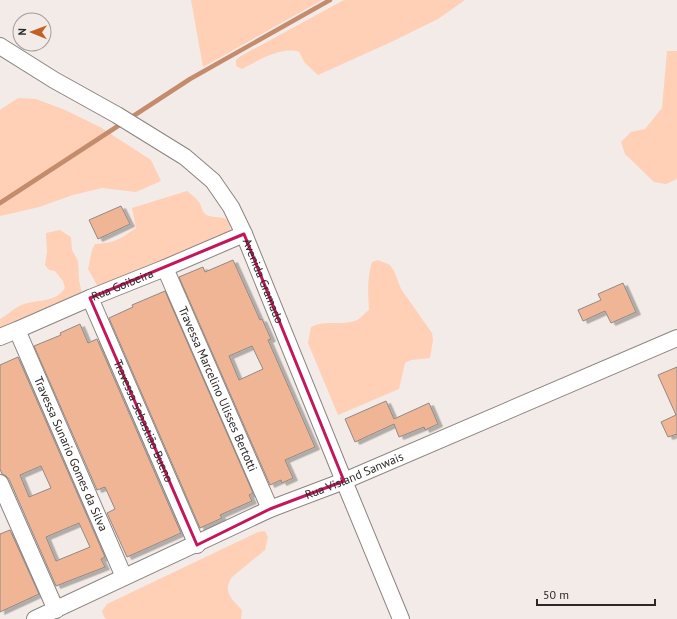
<svg xmlns="http://www.w3.org/2000/svg" width="677" height="619" viewBox="0 0 677 619" font-family="'PT Sans',sans-serif">
<style>
.green{fill:#ffcfb6}
.lines{fill:none;stroke-linecap:round;stroke-linejoin:round}
.stream{stroke:#c48b6c;stroke-width:4.5}
.building{fill:#f0b595;stroke:#908986;fill-rule:evenodd;filter:url(#shadow)}
.minor-casing{stroke:#8b8480;stroke-width:18}
.minor{stroke:#fff;stroke-width:16}
.marked{fill:none;stroke:#c2185b;stroke-width:3;stroke-linejoin:round}
.labels{text-anchor:middle;stroke-width:3;stroke-linejoin:round;paint-order:stroke}
.street-label{font-size:12px;fill:#2b2826;stroke:#f3ebe7}
</style>
<defs>
<filter id="shadow"><feDropShadow dx="4.5" dy="2.5" stdDeviation="0" flood-color="#0004"/></filter>
</defs>
<rect width="100%" height="100%" fill="#f3ebe7"/>
<!-- green -->
<path class="green" d="M 191,0 L 322,0 L 203,67 Z
M 344,0 L 465,0 L 438,19 L 389,43 L 318,75 L 305,63 L 299,52 C 282,46 257,61 242,69 L 236,66 L 236,60 L 241,56 Z
M 667,51 L 677,51 L 677,179 L 666,184 L 654,182 L 625,154 L 621,142 L 631,132 L 645,129 L 662,108 Z
M 18,98 L 36,99 L 65,110 L 100,127 L 151,160 L 161,181 L 136,192 L 102,188 L 73,195 L 39,207 L 0,216 L 0,110 Z
M 187,191 C 191,194 196,198 199,202 C 201,205 202,210 204,213 C 213,222 232,210 230,232 L 104,288 L 98,287 L 88,269 L 92,250 L 95,244 C 115,243 120,239 136,228 L 132,208 Z
M 60,230 L 71,237 L 72,250 L 78,261 L 79,280 L 83,299 L 0,339 L 0,319 C 8,315 16,306 24,304 C 40,299 55,303 65,288 L 63,281 L 55,271 L 49,270 L 45,265 L 47,252 L 46,233 Z
M 378,260 L 390,265 L 394,271 L 401,289 L 432,333 L 433,340 L 430,358 L 411,360 L 405,363 L 399,389 L 338,415 L 308,343 L 311,327 C 325,319 346,327 359,319 C 362,316 365,313 369,310 C 368,293 367,278 372,262 Z
M 265,531 L 268,537 L 265,550 L 232,577 C 222,592 232,599 242,610 L 241,619 L 106,619 L 104,617 L 102,611 L 107,604 L 258,532 Z"/>
<g class="lines">
<!-- stream -->
<path class="stream" d="M 0,203 L 190,79 L 330,0"/>
</g>
<!-- building -->
<path class="building" d="M 121,206 L 130,224 L 98,239 L 89,220 Z
M 233,260 L 260,320 L 262,319 L 271,339 L 268,340 L 315,447 L 285,460 L 293,478 L 282,483 L 281,480 L 270,485 L 179,277 L 203,267 L 205,272 ZM 252,346 L 263,369 L 239,380 L 229,356 Z
M 623,283 L 636,312 L 611,323 L 605,311 L 583,321 L 578,310 L 601,300 L 598,294 Z
M 165,291 L 253,493 L 249,495 L 252,501 L 220,515 L 222,518 L 200,528 L 109,318 L 133,307 L 132,305 Z
M 80,324 L 88,343 L 97,339 L 181,533 L 127,557 L 107,513 L 115,509 L 105,487 L 97,490 L 34,346 L 61,335 L 60,333 Z
M 18,357 L 105,557 L 101,559 L 105,567 L 56,586 L 9,479 L 6,476 L 2,474 L 0,469 L 0,365 ZM 41,466 L 51,488 L 29,497 L 20,475 ZM 79,523 L 90,547 L 56,561 L 46,537 Z
M 677,367 L 677,434 L 668,437 L 661,422 L 676,415 L 658,375 Z
M 386,401 L 394,419 L 429,403 L 438,424 L 425,430 L 424,427 L 399,437 L 394,424 L 355,442 L 345,419 Z
M 10,530 L 39,594 L 0,612 L 0,534 Z"/>
<g class="lines">
<!-- minor casing -->
<g class="minor-casing">
<g id="minor">
<path id="s1" d="M 0,46 L 54,80 L 117,115 L 185,157 L 213,181 L 231,207 L 244,234 L 344,481 L 401,619"/>
<path id="s2" d="M 165,268 L 270,509"/>
<path id="s3" d="M 90,298 L 197,545"/>
<path id="s4" d="M 17,330 L 124,577"/>
<path id="s5" d="M 0,337 L 17,330 L 90,298 L 165,268 L 244,234"/>
<path d="M 0,483 L 56,610"/>
<path id="s6" d="M 35,619 L 270,509 L 344,481 L 677,338"/>
</g>
</g>
<!-- minor -->
<use href="#minor" class="minor"/>
</g>
<!-- marked area -->
<path class="marked" d="M 244,234 L 344,481 L 270,509 L 197,545 L 90,298 Z"/>
<g class="labels">
<!-- street labels -->
<g class="street-label">
<text dy="4" stroke="none"><textPath href="#s1" startOffset="365">Avenida Gramado</textPath></text>
<text dy="4" stroke="none"><textPath href="#s5" startOffset="133">Rua Goibeira</textPath></text>
<text dy="4" stroke="none"><textPath href="#s2" startOffset="132">Travessa Marcelino Ulisses Bertotti</textPath></text>
<text dy="4" stroke="none"><textPath href="#s3" startOffset="134">Travessa Sebastião Bueno</textPath></text>
<text dy="4" stroke="none"><textPath href="#s4" startOffset="135">Travessa Sunario Gomes da Silva</textPath></text>
<text dy="4" stroke="none"><textPath href="#s6" startOffset="350">Rua Visland Sanwais</textPath></text>
</g>
</g>
<!-- north arrow -->
<g transform="translate(32 32) rotate(271)"><circle r="19" fill="#f3ebe7" stroke="#a39d9a"/>
<path d="M0-3L7 15L0 10L-7 15Z" fill="#c26121"/>
<text y="-6" font-size="11" font-weight="bold" text-anchor="middle" fill="#2b2826">N</text>
</g>
<!-- scale -->
<path d="M537 599v6h118v-6" fill="none" stroke="#2b2826" stroke-width="2"/>
<text x="543" y="599" font-size="12" fill="#2b2826" stroke="#f3ebe7" stroke-width="3" paint-order="stroke">50 m</text>
</svg>
